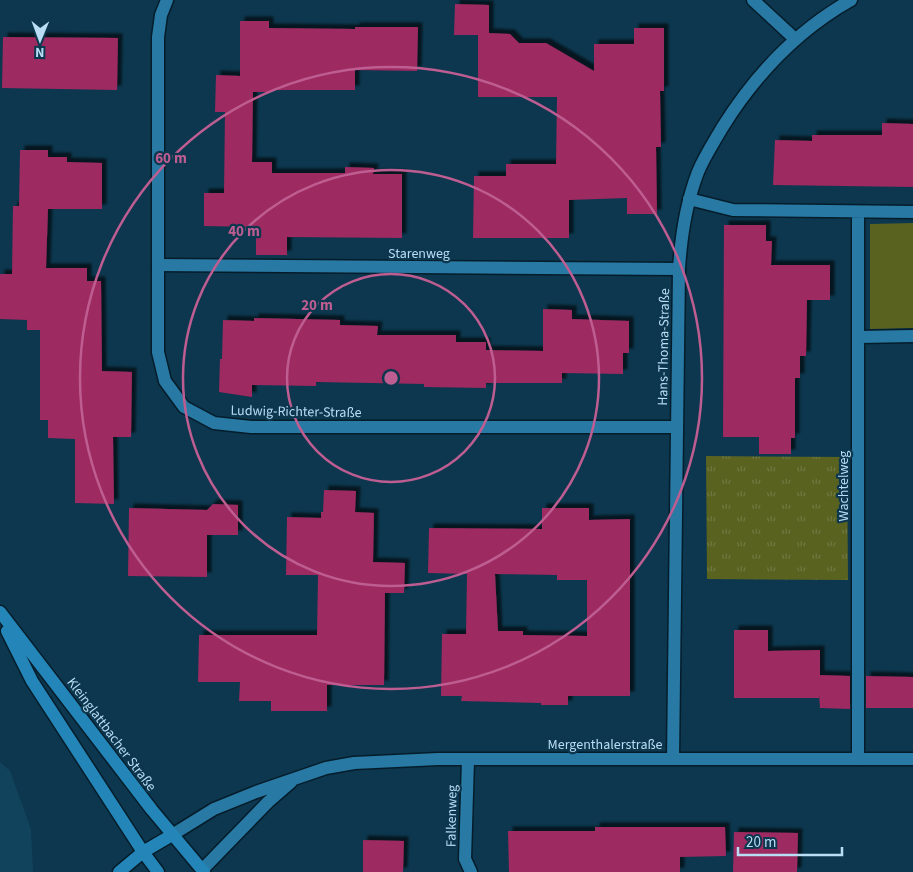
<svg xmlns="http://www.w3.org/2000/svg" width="913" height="872" viewBox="0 0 913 872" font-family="'Source Sans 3',sans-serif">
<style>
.built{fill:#12435d}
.grass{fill:url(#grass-tufts)}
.park{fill:#5a6220}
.building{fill:#9d2960;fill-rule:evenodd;filter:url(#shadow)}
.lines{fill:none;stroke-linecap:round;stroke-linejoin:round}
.lane-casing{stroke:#051d2b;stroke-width:15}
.street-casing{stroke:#051d2b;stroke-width:15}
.secondary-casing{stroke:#051d2b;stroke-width:15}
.lane{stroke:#2879a4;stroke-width:12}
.street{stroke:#2879a4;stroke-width:12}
.secondary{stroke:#2486b8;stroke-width:12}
.ring{fill:none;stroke:#be5d91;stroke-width:2.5}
.labels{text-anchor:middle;stroke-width:4.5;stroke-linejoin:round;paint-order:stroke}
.street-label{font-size:14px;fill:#b8ddf4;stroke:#0c374e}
.centre{fill:#be5d91;stroke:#0c374e;stroke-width:2.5}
.ring-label{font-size:15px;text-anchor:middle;font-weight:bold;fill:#be5d91;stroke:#0c374e;stroke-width:4.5;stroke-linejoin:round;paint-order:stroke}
</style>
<defs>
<pattern id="grass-tufts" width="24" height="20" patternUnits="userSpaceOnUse" patternTransform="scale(1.25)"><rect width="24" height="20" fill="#5a6220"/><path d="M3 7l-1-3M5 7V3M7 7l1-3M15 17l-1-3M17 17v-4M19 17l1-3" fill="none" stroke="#707841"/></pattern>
<filter id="shadow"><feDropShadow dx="4.5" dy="-4.5" stdDeviation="1" flood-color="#0009"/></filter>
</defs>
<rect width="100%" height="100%" fill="#0c374e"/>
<!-- built -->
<path class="built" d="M 0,762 L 10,771 L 31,829 L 33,872 L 0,872 Z"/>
<!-- grass -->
<path class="grass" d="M 706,456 L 847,457 L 848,580 L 707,579 Z"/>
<!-- park -->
<path class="park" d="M 913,223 L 913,328 L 870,329 L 870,224 Z"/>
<!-- building -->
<path class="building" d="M 455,4 L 489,5 L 489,33 L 510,34 L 519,43 L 546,43 L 594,71 L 594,44 L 634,44 L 634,28 L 664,28 L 664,91 L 660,91 L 661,147 L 656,147 L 657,214 L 627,214 L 627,198 L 569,200 L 569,238 L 473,238 L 474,176 L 506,176 L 506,164 L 556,164 L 557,97 L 478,97 L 478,35 L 454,35 Z
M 240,21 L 269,21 L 269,28 L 355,29 L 355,27 L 418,27 L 417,71 L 355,70 L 355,90 L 272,90 L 272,92 L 253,92 L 252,162 L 272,162 L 272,173 L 345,173 L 345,167 L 374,168 L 373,174 L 402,174 L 402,238 L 287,237 L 287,255 L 256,255 L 256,227 L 204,226 L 204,193 L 224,193 L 225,112 L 215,112 L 216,75 L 240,76 Z
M 3,37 L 118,38 L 117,90 L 2,88 Z
M 882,123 L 913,124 L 913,187 L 773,185 L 775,140 L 812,141 L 812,135 L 882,135 Z
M 20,150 L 48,150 L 48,157 L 67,157 L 67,162 L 102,163 L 102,209 L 48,209 L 46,268 L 87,268 L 87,281 L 101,281 L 102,371 L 132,372 L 131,437 L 113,437 L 114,504 L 75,503 L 75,439 L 48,438 L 48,420 L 40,420 L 40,330 L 27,330 L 27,320 L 0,319 L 0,274 L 12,274 L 13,206 L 19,206 Z
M 724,225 L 766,225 L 766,241 L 772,241 L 771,265 L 830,265 L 830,300 L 807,300 L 806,356 L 800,356 L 800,378 L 795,378 L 795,438 L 791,438 L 791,454 L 759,454 L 759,437 L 723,437 Z
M 543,309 L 572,310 L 572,319 L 629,321 L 629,353 L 623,353 L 623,374 L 562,373 L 562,383 L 486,383 L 486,388 L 424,387 L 424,384 L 316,382 L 316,386 L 252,385 L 252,397 L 219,392 L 220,359 L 222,359 L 223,320 L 254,321 L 254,318 L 340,320 L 340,325 L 378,326 L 377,335 L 456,335 L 456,342 L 486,342 L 486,350 L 543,351 Z
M 324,490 L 356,491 L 355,512 L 374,513 L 373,562 L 405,563 L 404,593 L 385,593 L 384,685 L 327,685 L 327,711 L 271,711 L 271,701 L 239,701 L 240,682 L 198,682 L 199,635 L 317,635 L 318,575 L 286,575 L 287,517 L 321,518 L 321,512 L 323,512 Z
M 213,504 L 238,505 L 238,535 L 207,535 L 207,577 L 128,576 L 129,508 L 207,510 Z
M 542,508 L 589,508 L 589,520 L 630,519 L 630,696 L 568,696 L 568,705 L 541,705 L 541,703 L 461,701 L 462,696 L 441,696 L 442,634 L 466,634 L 467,574 L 428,573 L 429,528 L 542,529 ZM 495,574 L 557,575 L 557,580 L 587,580 L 587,636 L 523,635 L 523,631 L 498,631 Z
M 734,630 L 768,630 L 768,651 L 820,650 L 820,675 L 850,676 L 850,709 L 820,708 L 819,694 L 819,698 L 734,698 Z
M 866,676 L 913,677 L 913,708 L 866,708 Z
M 595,827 L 725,827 L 726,856 L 680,857 L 680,872 L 509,872 L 508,831 L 595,831 Z
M 734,832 L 798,833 L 797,872 L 733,872 Z
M 363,840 L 404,841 L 403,872 L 363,872 Z"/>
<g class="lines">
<!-- lane casing -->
<g class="lane-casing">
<path id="lane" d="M 689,199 L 733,210 L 913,212
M 158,265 L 679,269
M 859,337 L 913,336
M 858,759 L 858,212
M 468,760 L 465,859 L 471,872"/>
</g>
<!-- street casing -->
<g class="street-casing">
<path id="street" d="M 167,0 L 161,15 L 158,37 L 158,352 L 165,381 L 184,407 L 214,423 L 251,427 L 677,427
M 753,0 L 795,39
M 673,759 L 679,269 C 681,236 686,203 698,172 C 704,157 714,142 722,128 C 755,75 796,31 851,0
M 172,835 L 214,809 L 256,792 L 326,768 L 354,763 L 438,759 L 913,759
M 202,870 L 268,802 L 291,782"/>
</g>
<!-- secondary casing -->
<g class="secondary-casing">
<path id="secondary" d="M 0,612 L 152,810 L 204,872
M 7,631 L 32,681 L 143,852 L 158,872
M 119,872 L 143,852 L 172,835"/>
</g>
<!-- lane -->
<use href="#lane" class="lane"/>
<!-- street -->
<use href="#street" class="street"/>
<!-- secondary -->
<use href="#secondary" class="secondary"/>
</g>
<!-- distance rings -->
<g class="ring">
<circle cx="391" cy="378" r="104"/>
<circle cx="391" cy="378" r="208"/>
<circle cx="391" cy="378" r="311"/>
</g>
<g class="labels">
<!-- street labels -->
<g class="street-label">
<text x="419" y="258">Starenweg</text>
<text transform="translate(663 347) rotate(-89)" y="5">Hans-Thoma-Straße</text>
<text transform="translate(296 411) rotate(1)" y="5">Ludwig-Richter-Straße</text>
<text transform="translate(843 486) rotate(-90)" y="5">Wachtelweg</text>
<text transform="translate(112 734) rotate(53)" y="5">Kleinglattbacher Straße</text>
<text x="605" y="749">Mergenthalerstraße</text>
<text transform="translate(451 816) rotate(-89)" y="5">Falkenweg</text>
</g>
</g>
<circle cx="391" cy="378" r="8" class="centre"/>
<g class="ring-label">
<text x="171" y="163">60 m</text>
<text x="244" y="236">40 m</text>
<text x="317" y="310">20 m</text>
</g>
<!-- north arrow -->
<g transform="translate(40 40) rotate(181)" stroke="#0c374e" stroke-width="4" paint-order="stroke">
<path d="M0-4L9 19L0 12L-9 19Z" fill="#b8ddf4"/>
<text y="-8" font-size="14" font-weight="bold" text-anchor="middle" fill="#b8ddf4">N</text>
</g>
<!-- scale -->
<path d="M738 847v8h104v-8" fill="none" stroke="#b8ddf4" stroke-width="2.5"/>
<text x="746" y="847" font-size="15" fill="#b8ddf4" stroke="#0c374e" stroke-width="4" paint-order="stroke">20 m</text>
</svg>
